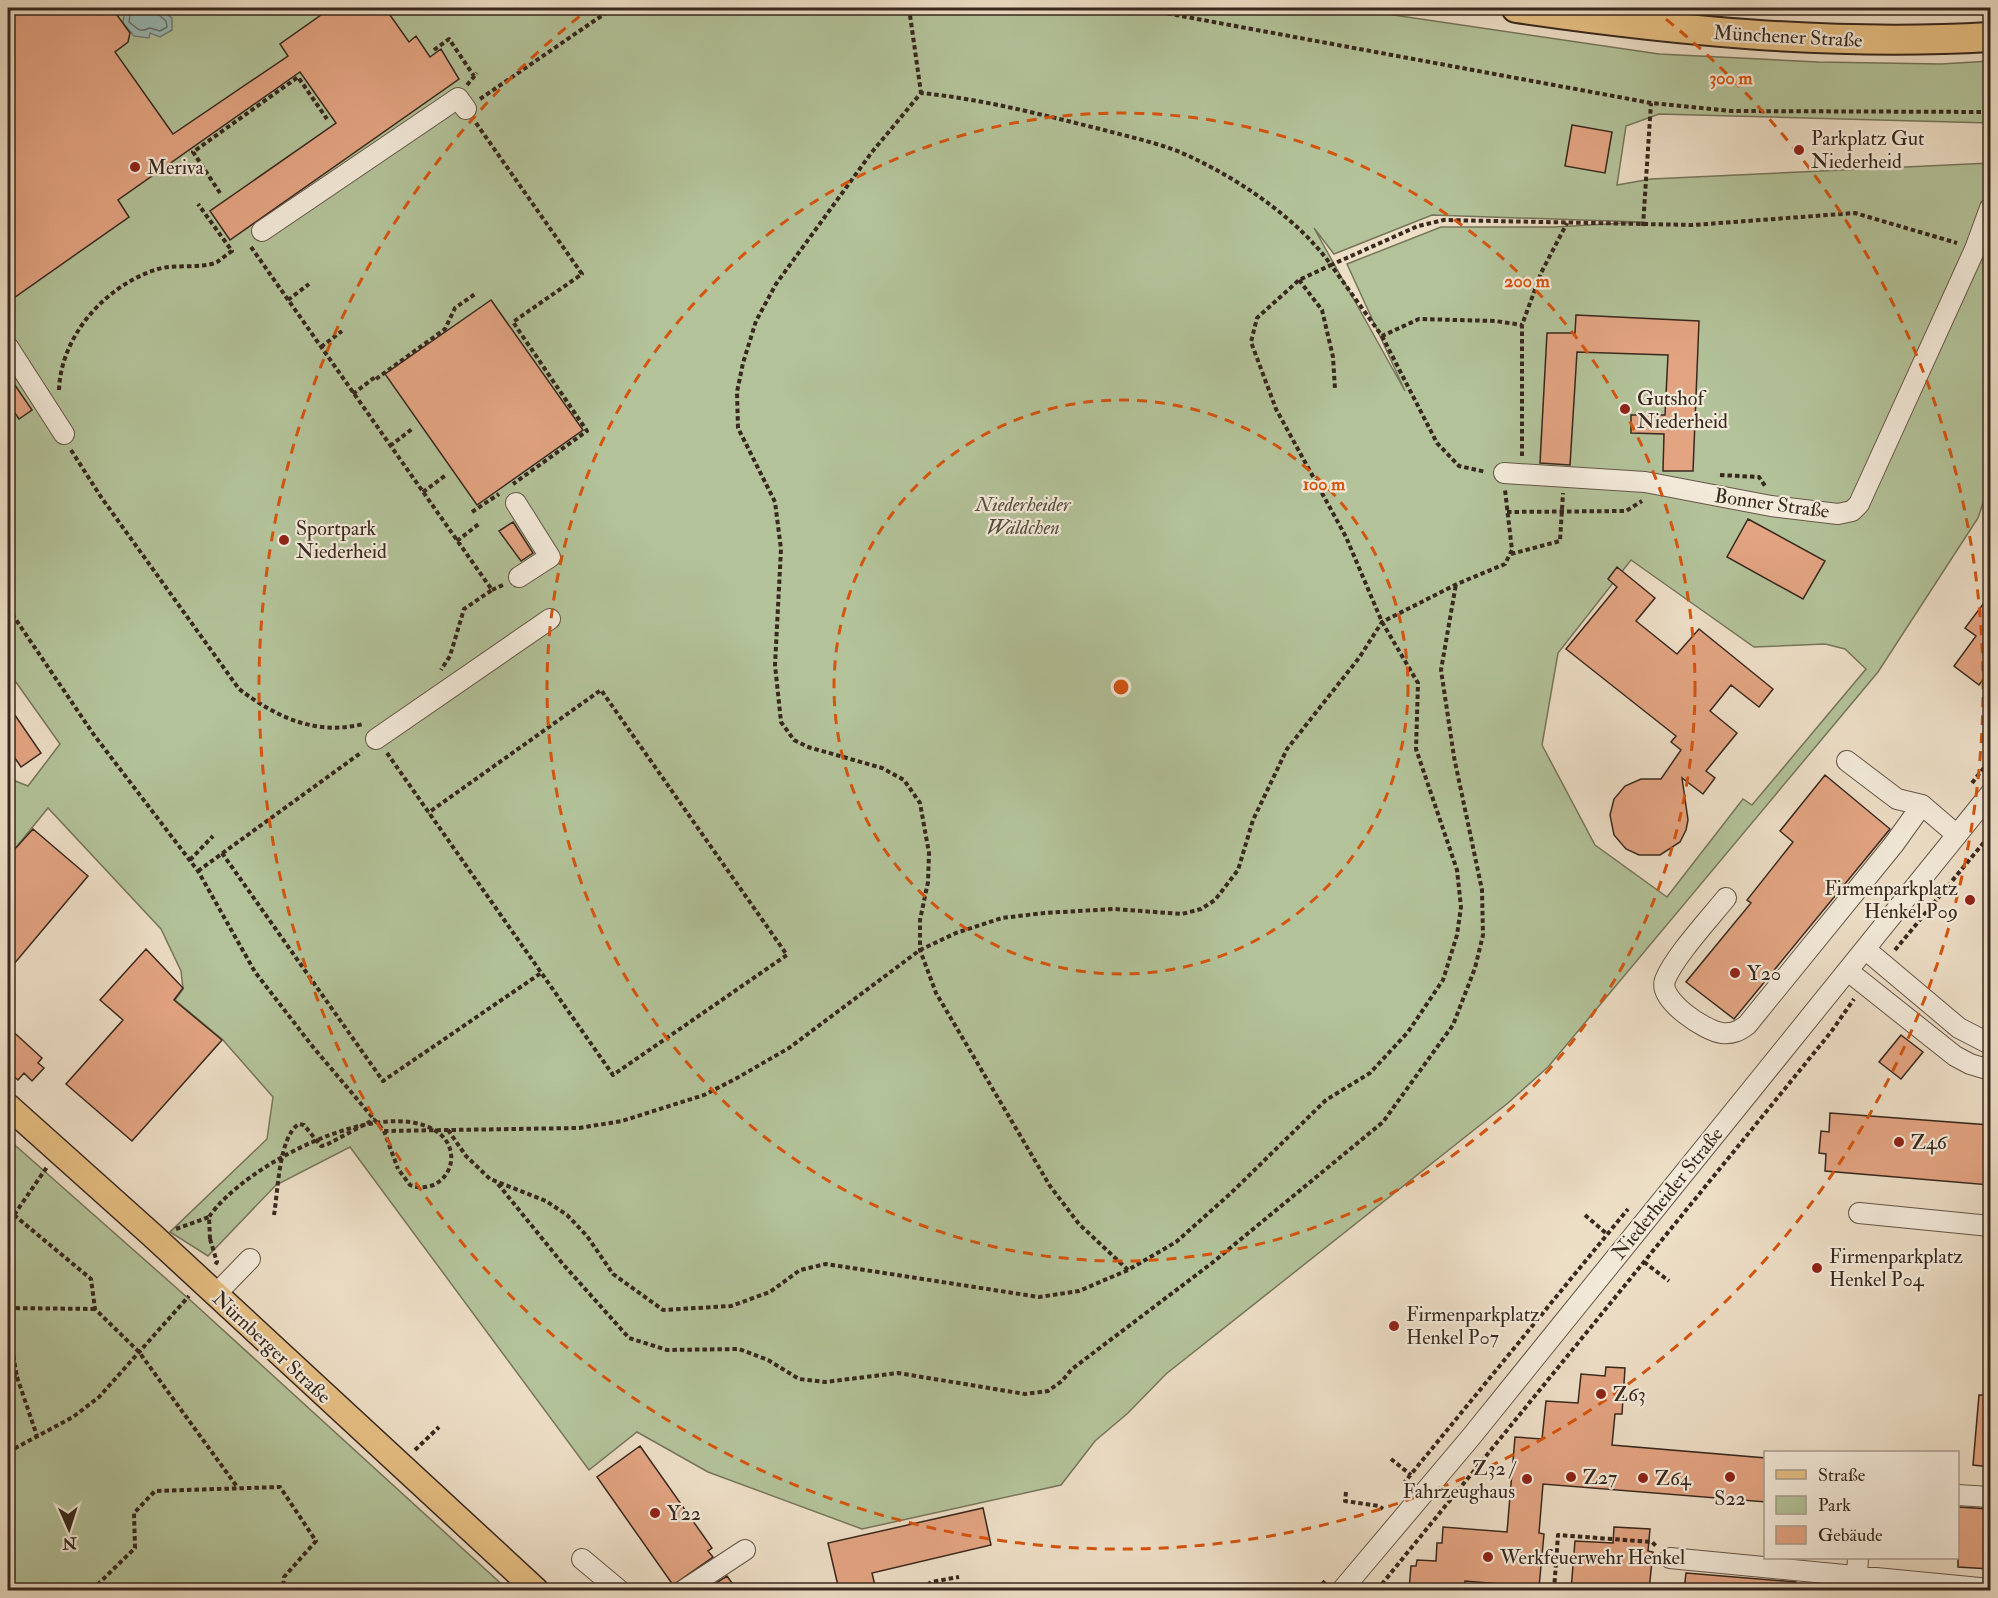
<svg xmlns="http://www.w3.org/2000/svg" width="1998" height="1598" viewBox="0 0 1998 1598" font-family="'IM FELL Double Pica',serif">
<style>
.green{fill:#b3c299;stroke:#76755c;stroke-width:1.5;fill-rule:evenodd}
.water{fill:#9abbb9;stroke:#73807b;stroke-width:1.5}
.lines{fill:none;stroke-linecap:round;stroke-linejoin:round}
.shore{stroke:#69726c;stroke-width:1.5}
.building{fill:#e3a482;stroke:#38281e;stroke-width:1.5}
.minor-casing{stroke:#655648;stroke-width:22}
.major-casing{stroke:#38281e;stroke-width:27}
.highway-casing{stroke:#38281e;stroke-width:32}
.path{stroke:#38281e;stroke-width:4;stroke-dasharray:4.5 3;stroke-linecap:butt}
.minor{stroke:#f3eada;stroke-width:20}
.major{stroke:#e6bf83;stroke-width:24}
.highway{stroke:#e6bf83;stroke-width:28}
.path-bridge{stroke:#38281e;stroke-width:4;stroke-dasharray:4.5 3;stroke-linecap:butt}
.ring{fill:none;stroke:#d6540e;stroke-width:3;stroke-dasharray:10 8}
.poi-dot{fill:#8f2418;stroke:#f3eada;stroke-width:2}
.labels{text-anchor:middle;stroke-width:4.5;stroke-linejoin:round;paint-order:stroke}
.street-label{font-size:20px;fill:#38281e;stroke:#f3eada}
.poi-label{font-size:20px;fill:#38281e;stroke:#f3eada;text-anchor:start}
.park-label{font-size:20px;font-style:italic;fill:#574e3d;stroke:#f3eada}
.centre{fill:#d6540e;stroke:#f3eada;stroke-width:3}
.ring-label{font-size:18px;text-anchor:middle;font-weight:bold;fill:#d6540e;stroke:#f3eada;stroke-width:4.5;stroke-linejoin:round;paint-order:stroke}
</style>
<rect width="100%" height="100%" fill="#eddec6"/>
<filter id="stains"><feTurbulence type="fractalNoise" baseFrequency=".00333" numOctaves="4"/><feColorMatrix values="0 0 0 0 .2 0 0 0 0 .09 0 0 0 0 .02 0 0 0 .5 -.17"/></filter>
<radialGradient id="worn" r=".72"><stop offset=".6" stop-color="#630" stop-opacity="0"/><stop offset="1" stop-color="#630" stop-opacity=".3"/></radialGradient>
<!-- green -->
<path class="green" d="M 8,8 L 1346,8 L 1659,54 L 1818,62 L 1941,64 L 1990,61 L 1990,123 L 1659,114 L 1626,126 L 1617,185 L 1651,179 L 1990,163 L 1990,482 L 1978,518 L 1878,672 L 1548,1067 L 1508,1103 L 1166,1374 L 1128,1413 L 1095,1441 L 1061,1485 L 862,1529 L 708,1472 L 637,1432 L 589,1470 L 350,1147 L 276,1185 L 208,1256 L 170,1232 L 267,1139 L 273,1097 L 223,1040 L 175,1000 L 183,989 L 181,971 L 161,929 L 48,808 L 14,850 L 8,844 L 8,778 L 28,786 L 60,744 L 8,671 ZM 1432,215 L 1641,222 L 1642,222 L 1554,227 L 1441,227 L 1347,264 L 1405,391 L 1314,228 L 1334,254 ZM 1631,560 L 1754,647 L 1825,644 L 1845,649 L 1866,669 L 1752,805 L 1743,799 L 1667,897 L 1595,845 L 1542,745 L 1558,653 Z
M 8,1139 L 189,1299 L 508,1590 L 8,1590 Z"/>
<!-- water -->
<path class="water" d="M 125,8 L 163,8 L 163,12 L 172,18 L 172,30 L 160,37 L 150,33 L 149,38 L 134,36 L 123,23 Z"/>
<g class="lines">
<!-- shore -->
<path class="shore" d="M 131,8 L 129,22 C 139,29 138,33 150,28 L 160,31 L 167,27 L 166,21 L 158,14 L 157,8"/>
</g>
<!-- building -->
<path class="building" d="M 8,8 L 112,8 L 130,33 L 128,42 L 115,52 L 173,134 L 288,56 L 280,44 L 331,8 L 385,8 L 409,42 L 416,36 L 430,57 L 441,49 L 459,79 L 230,240 L 210,211 L 336,123 L 300,72 L 118,200 L 129,217 L 8,302 Z
M 1572,125 L 1612,132 L 1605,173 L 1565,166 Z
M 491,300 L 583,430 L 477,505 L 385,374 Z
M 1576,315 L 1699,321 L 1693,471 L 1663,471 L 1664,434 L 1631,433 L 1631,415 L 1665,415 L 1668,355 L 1577,352 L 1570,465 L 1540,463 L 1547,333 L 1575,333 Z
M 8,375 L 32,410 L 19,419 L 8,403 Z
M 1748,519 L 1825,561 L 1803,599 L 1727,557 Z
M 513,522 L 533,553 L 521,561 L 499,531 Z
M 1617,567 L 1655,598 L 1636,621 L 1677,654 L 1699,629 L 1773,689 L 1759,707 L 1731,685 L 1710,711 L 1737,733 L 1706,771 L 1715,778 L 1703,794 L 1682,778 L 1688,820 L 1686,830 L 1680,842 L 1660,855 L 1639,855 L 1626,849 L 1614,835 L 1610,815 L 1614,799 L 1625,786 L 1641,779 L 1661,779 L 1681,750 L 1671,742 L 1676,736 L 1566,649 L 1617,587 L 1608,579 Z
M 1990,595 L 1990,670 L 1979,685 L 1954,666 L 1976,636 L 1965,628 Z
M 8,705 L 41,753 L 21,767 L 8,748 Z
M 1825,775 L 1890,829 L 1734,1019 L 1686,982 L 1751,903 L 1747,900 L 1793,842 L 1780,831 Z
M 33,829 L 88,876 L 8,971 L 8,844 L 14,850 Z
M 146,949 L 183,988 L 174,1000 L 222,1040 L 132,1141 L 66,1084 L 123,1020 L 100,1000 Z
M 8,1027 L 42,1058 L 38,1063 L 44,1068 L 32,1081 L 24,1073 L 18,1080 L 8,1071 Z
M 1901,1035 L 1923,1052 L 1901,1079 L 1879,1062 Z
M 1830,1113 L 1990,1125 L 1990,1185 L 1825,1171 L 1826,1154 L 1819,1153 L 1821,1131 L 1829,1132 Z
M 1606,1367 L 1625,1368 L 1622,1414 L 1615,1414 L 1612,1445 L 1766,1458 L 1766,1502 L 1543,1484 L 1539,1533 L 1544,1534 L 1539,1587 L 1465,1581 L 1464,1590 L 1409,1590 L 1411,1566 L 1416,1566 L 1417,1560 L 1436,1561 L 1437,1543 L 1442,1543 L 1443,1527 L 1507,1532 L 1515,1437 L 1542,1439 L 1546,1401 L 1578,1403 L 1581,1374 L 1605,1376 Z
M 1979,1395 L 1990,1395 L 1990,1467 L 1973,1465 Z
M 640,1446 L 712,1548 L 708,1551 L 713,1557 L 673,1585 L 597,1477 Z
M 1958,1507 L 1990,1509 L 1990,1569 L 1958,1567 Z
M 983,1508 L 991,1545 L 872,1573 L 876,1590 L 839,1590 L 828,1543 Z
M 1614,1527 L 1650,1529 L 1648,1551 L 1653,1552 L 1649,1590 L 1571,1590 L 1575,1541 L 1613,1543 Z
M 1686,1573 L 1796,1582 L 1795,1590 L 1684,1590 Z
M 727,1576 L 737,1590 L 705,1590 Z"/>
<g class="lines">
<!-- minor casing -->
<g class="minor-casing">
<path id="minor" d="M 262,231 L 458,98 L 466,109
M 8,347 L 64,434
M 1504,473 L 1645,482 L 1771,506 L 1838,514 L 1852,511 L 1859,504 L 1975,249 L 1990,208
M 516,503 L 550,557 L 519,577
M 376,739 L 550,619
M 1847,761 L 1897,799 L 1922,805 L 1957,835
M 1726,898 C 1710,918 1674,957 1665,980 C 1658,1000 1705,1031 1722,1033 C 1733,1034 1739,1031 1747,1025 L 1894,844 L 1922,805
M 1865,949 L 1959,1028 L 1990,1044
M 1848,971 L 1955,1056 L 1970,1064 L 1990,1070
M 1859,1213 L 1990,1226
M 215,1295 L 250,1259
M 1958,1495 L 1990,1497
M 1670,1558 L 1990,1589
M 582,1559 L 619,1590
M 1857,1576 L 1858,1558
M 684,1590 L 745,1550
M 1342,1590 L 1471,1437 L 1990,794"/>
</g>
<!-- major casing -->
<g class="major-casing">
<path id="major" d="M 8,1106 L 152,1235 L 536,1590"/>
</g>
<!-- highway casing -->
<g class="highway-casing">
<path id="highway" d="M 1516,8 C 1674,31 1831,46 1990,37"/>
</g>
<!-- path -->
<path class="path" d="M 909,8 L 921,93
M 1138,8 L 1651,103 L 1731,111 L 1990,112
M 434,50 L 449,39 L 474,76
M 467,85 L 477,73
M 480,99 L 613,8
M 476,123 L 582,274 L 513,322 L 587,431 L 513,484
M 220,193 L 193,152 L 298,77 L 327,119
M 1643,226 L 1651,103
M 251,247 L 492,590 L 464,609 L 450,656 L 441,670
M 1299,280 L 1322,310 L 1333,357 L 1335,389
M 288,300 L 309,284
M 1382,336 L 1437,443 L 1459,466 L 1486,472
M 321,347 L 342,331
M 376,379 L 445,329 L 455,308 L 475,294
M 59,390 C 61,335 106,285 158,269 C 175,264 203,269 217,262 C 222,259 227,254 232,251 L 198,204
M 353,394 L 375,377
M 390,446 L 412,429
M 71,450 L 101,497 L 239,689 C 276,717 316,736 363,724
M 1522,456 L 1522,325 L 1541,273 L 1567,223
M 1720,475 L 1759,477 L 1765,486
M 423,492 L 446,475
M 472,512 L 499,494
M 1507,512 L 1626,511 L 1642,501
M 457,541 L 480,523
M 1511,554 L 1560,541 L 1563,493
M 492,590 L 505,584
M 8,608 L 94,735 L 198,871 L 255,972 L 313,1047 L 384,1131 L 398,1169
M 387,753 L 613,1075 L 787,955 L 601,690 L 428,813
M 1972,783 L 1990,760
M 222,853 L 383,1081 L 541,973
M 190,860 L 213,836
M 198,871 L 362,752
M 1895,950 L 1990,835
M 448,1130 L 466,1156 L 490,1179 L 546,1201 L 567,1215 L 587,1236 L 613,1274 L 663,1310 L 731,1306 L 770,1292 L 800,1270 L 826,1264 L 1039,1297 L 1079,1291 L 1128,1270 L 1176,1242 L 1230,1194 L 1326,1100 L 1370,1073 L 1408,1032 L 1443,980 L 1457,935 L 1461,907 L 1457,870 L 1416,749 L 1418,683 L 1382,622 L 1346,537 L 1276,409 L 1251,342 L 1257,318 L 1299,280 L 1331,265 L 1382,336 L 1419,319 L 1495,321 L 1522,325
M 384,1131 L 579,1128 L 622,1121 L 704,1095 L 737,1078 L 789,1048 L 920,950 L 956,933 L 1002,918 L 1044,913 L 1114,909 L 1182,914 L 1201,909 L 1215,900 L 1238,870 L 1253,820 L 1287,749 L 1359,658 L 1382,622 L 1457,584 L 1505,564 L 1512,550 L 1505,490
M 498,1184 L 562,1263 L 629,1338 L 667,1350 L 739,1349 L 768,1360 L 799,1379 L 825,1382 L 898,1373 L 1025,1394 L 1048,1391 L 1062,1381 L 1072,1369 L 1212,1263 L 1383,1122 L 1453,1025 L 1475,968 L 1483,935 L 1482,890 L 1454,757 L 1441,670 L 1456,584
M 8,1211 L 14,1215 L 47,1167
M 14,1215 L 91,1279 L 95,1309 L 139,1352 L 238,1488
M 274,1215 C 278,1191 279,1136 299,1124 L 304,1125 L 321,1146 L 326,1145 L 375,1119
M 1585,1215 L 1607,1234
M 176,1229 L 209,1217
M 210,1239 L 217,1262 L 215,1265
M 1644,1262 L 1669,1281
M 1128,1270 L 1079,1224 L 1050,1186 L 936,993 L 920,950 L 920,920 L 928,882 L 929,853 L 920,803 L 904,780 L 882,768 L 808,747 L 794,740 L 781,722 L 775,665 L 781,549 L 775,502 L 738,428 L 737,392 L 743,363 L 756,321 L 776,284 L 872,152 L 921,93 C 983,99 1043,115 1104,130 C 1134,138 1168,145 1195,159 C 1243,182 1300,221 1331,265 L 1418,226 L 1444,220 L 1693,225 L 1855,213 L 1957,243
M 8,1308 L 95,1309
M 8,1326 L 17,1377 L 8,1374
M 17,1377 L 37,1436
M 415,1450 L 439,1427
M 8,1452 L 73,1417 L 99,1397 L 189,1296
M 1391,1459 L 1411,1475
M 1403,1484 L 1628,1209
M 1346,1492 L 1345,1501 L 1379,1506 L 1383,1509
M 92,1590 L 135,1548 L 134,1513 L 155,1491 L 280,1487 L 316,1541 L 284,1577 L 283,1590
M 922,1590 L 931,1582 L 959,1577
M 1317,1590 L 1325,1581
M 1377,1590 L 1831,1032 L 1854,999
M 1554,1590 L 1558,1535 L 1652,1542 L 1656,1546"/>
<!-- minor -->
<use href="#minor" class="minor"/>
<!-- major -->
<use href="#major" class="major"/>
<!-- highway -->
<use href="#highway" class="highway"/>
<!-- path-bridge -->
<path class="path-bridge" d="M 210,1239 L 209,1217 C 243,1166 379,1095 436,1131 C 468,1152 445,1198 410,1185 L 398,1169"/>
</g>
<!-- distance rings -->
<g class="ring">
<circle cx="1121" cy="687" r="287"/>
<circle cx="1121" cy="687" r="574"/>
<path d="M1652 8A862 862 0 1 1 590 8"/>
</g>
<!-- markers -->
<g class="poi-dot">
<circle cx="1799" cy="150" r="6"/>
<circle cx="135" cy="167" r="6"/>
<circle cx="1625" cy="409" r="6"/>
<circle cx="284" cy="540" r="6"/>
<circle cx="1970" cy="900" r="6"/>
<circle cx="1735" cy="973" r="6"/>
<circle cx="1899" cy="1142" r="6"/>
<circle cx="1817" cy="1268" r="6"/>
<circle cx="1394" cy="1326" r="6"/>
<circle cx="1601" cy="1394" r="6"/>
<circle cx="1571" cy="1477" r="6"/>
<circle cx="1730" cy="1477" r="6"/>
<circle cx="1643" cy="1478" r="6"/>
<circle cx="1527" cy="1479" r="6"/>
<circle cx="655" cy="1513" r="6"/>
<circle cx="1488" cy="1557" r="6"/>
</g>
<g class="labels">
<!-- street labels -->
<g class="street-label">
<text transform="translate(1788 36) rotate(3)" y="7">Münchener Straße</text>
<text transform="translate(1772 503) rotate(8)" y="7">Bonner Straße</text>
<text transform="translate(1667 1193) rotate(-51)" y="7">Niederheider Straße</text>
<text transform="translate(272 1347) rotate(43)" y="7">Nürnberger Straße</text>
</g>
<!-- poi labels -->
<g class="poi-label">
<text x="1811" y="145">Parkplatz Gut<tspan x="1811" dy="23">Niederheid</tspan></text>
<text x="147" y="174">Meriva</text>
<text x="1637" y="405">Gutshof<tspan x="1637" dy="23">Niederheid</tspan></text>
<text x="296" y="535">Sportpark<tspan x="296" dy="23">Niederheid</tspan></text>
<text x="1958" y="895" text-anchor="end">Firmenparkplatz<tspan x="1958" dy="23">Henkel P09</tspan></text>
<text x="1747" y="980">Y20</text>
<text x="1911" y="1149">Z46</text>
<text x="1829" y="1263">Firmenparkplatz<tspan x="1829" dy="23">Henkel P04</tspan></text>
<text x="1406" y="1321">Firmenparkplatz<tspan x="1406" dy="23">Henkel P07</tspan></text>
<text x="1613" y="1401">Z63</text>
<text x="1515" y="1475" text-anchor="end">Z32 /<tspan x="1515" dy="23">Fahrzeughaus</tspan></text>
<text x="1583" y="1484">Z27</text>
<text x="1655" y="1485">Z64</text>
<text x="1730" y="1505" text-anchor="middle">S22</text>
<text x="667" y="1520">Y22</text>
<text x="1500" y="1564">Werkfeuerwehr Henkel</text>
</g>
<!-- park labels -->
<g class="park-label">
<text x="1023" y="511">Niederheider<tspan x="1023" dy="23">Wäldchen</tspan></text>
</g>
</g>
<circle cx="1121" cy="687" r="9" class="centre"/>
<g class="ring-label">
<text x="1731" y="84">300 m</text>
<text x="1527" y="287">200 m</text>
<text x="1324" y="490">100 m</text>
</g>
<!-- margin -->
<rect width="1998" height="1598" fill="none" stroke="#eddec6" stroke-width="30"/>
<rect x="9" y="9" width="1980" height="1580" fill="none" stroke="#38281e" stroke-width="3"/>
<rect x="15" y="15" width="1968" height="1568" fill="none" stroke="#38281e" stroke-width="1.5"/>
<!-- legend -->
<rect x="1764" y="1451" width="195" height="108" fill="#f3eada" stroke="#a89c8f" stroke-width="1.5"/>
<rect x="1776" y="1470" width="30" height="9" fill="#e6bf83" stroke="#a89c8f" stroke-width="1.5"/>
<text x="1818" y="1481" font-size="18" fill="#38281e">Straße</text>
<rect x="1776" y="1496" width="30" height="18" fill="#b3c299" stroke="#a89c8f" stroke-width="1.5"/>
<text x="1818" y="1511" font-size="18" fill="#38281e">Park</text>
<rect x="1776" y="1526" width="30" height="18" fill="#e3a482" stroke="#a89c8f" stroke-width="1.5"/>
<text x="1818" y="1541" font-size="18" fill="#38281e">Gebäude</text>
<!-- north arrow -->
<g transform="translate(69 1529) rotate(177)" stroke="#f3eada" stroke-width="4.5" paint-order="stroke">
<path d="M0-4.5L10 22L0 15L-10 22Z" fill="#38281e"/>
<text y="-9" font-size="16" font-weight="bold" text-anchor="middle" fill="#38281e">N</text>
</g>
<rect width="100%" height="100%" filter="url(#stains)"/>
<rect width="100%" height="100%" fill="url(#worn)"/>
</svg>
